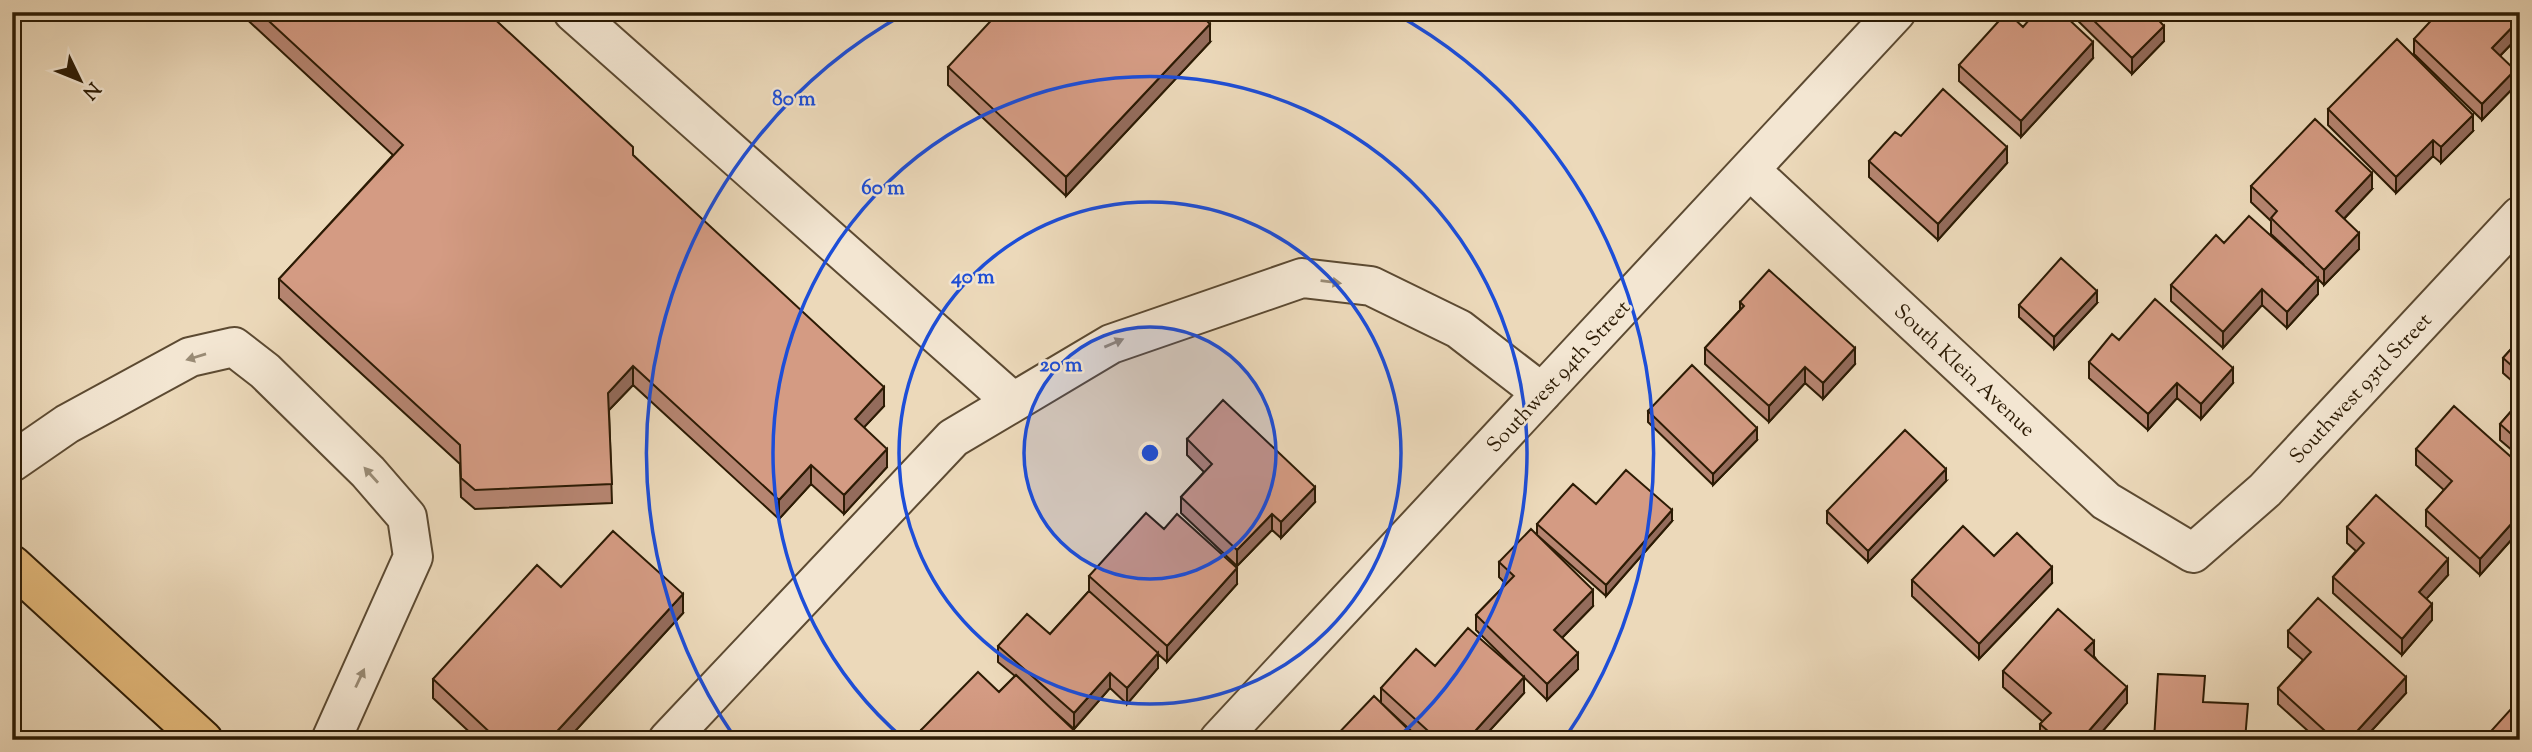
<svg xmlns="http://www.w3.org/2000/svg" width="2532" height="752" viewBox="0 0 2532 752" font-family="'Sorts Mill Goudy',serif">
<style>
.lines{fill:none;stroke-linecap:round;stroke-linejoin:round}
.minor-casing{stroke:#5c4a32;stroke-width:42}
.major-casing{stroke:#2c1b04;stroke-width:42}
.minor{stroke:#f3e6d2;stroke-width:38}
.major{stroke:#e6bc7d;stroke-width:38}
.wall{fill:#b68571;stroke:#2c1b04;stroke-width:2}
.shaded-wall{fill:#946c5c;stroke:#2c1b04;stroke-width:2}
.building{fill:#d49b83;stroke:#2c1b04;stroke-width:2}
.oneway{fill:#998b75}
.ring{fill:none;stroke:#1d4ed8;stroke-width:3.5}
.labels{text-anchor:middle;stroke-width:5;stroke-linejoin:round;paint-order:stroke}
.street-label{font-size:21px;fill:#2c1b04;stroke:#f3e6d2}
.centre{fill:#1d4ed8;stroke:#f3e6d2;stroke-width:3.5}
.ring-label{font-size:21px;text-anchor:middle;font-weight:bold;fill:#1d4ed8;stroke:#f3e6d2;stroke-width:5;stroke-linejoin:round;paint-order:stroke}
</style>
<rect width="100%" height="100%" fill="#ecd9ba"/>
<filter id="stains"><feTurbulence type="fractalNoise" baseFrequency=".00286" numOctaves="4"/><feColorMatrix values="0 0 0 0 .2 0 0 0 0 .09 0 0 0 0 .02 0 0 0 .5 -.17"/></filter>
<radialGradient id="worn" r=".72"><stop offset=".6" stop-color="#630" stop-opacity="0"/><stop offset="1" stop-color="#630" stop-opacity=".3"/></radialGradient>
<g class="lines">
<!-- minor casing -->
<g class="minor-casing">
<path id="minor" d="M 573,12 L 1013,402
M 1750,170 L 2106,501 L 2193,553 L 2265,490 L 2520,216
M 12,462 L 67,424 L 190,357 L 234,347 L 265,371 L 368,472 L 407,517 L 413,557 L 331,740
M 668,740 L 953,438 L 1111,344 L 1302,278 L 1371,286 L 1459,329 L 1542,393
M 1219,740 L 1896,12"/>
</g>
<!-- major casing -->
<g class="major-casing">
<path id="major" d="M 12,565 L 203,740"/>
</g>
<!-- minor -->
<use href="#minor" class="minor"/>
<!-- major -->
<use href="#major" class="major"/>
</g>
<!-- wall -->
<path class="wall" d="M 239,12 L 487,12 L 633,155 L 884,406 L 864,427 L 887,467 L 844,514 L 811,484 L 779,519 L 633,385 L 609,410 L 612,503 L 475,509 L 461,497 L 460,464 L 279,298 L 279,279 L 393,155 Z
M 2069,12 L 2151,12 L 2164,41 L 2132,74 Z
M 2520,12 L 2520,35 L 2500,56 L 2515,86 L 2482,120 L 2414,54 L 2414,39 Z
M 2023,27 L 2093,58 L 2021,137 L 1959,81 L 1959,65 Z
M 1210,42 L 1066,196 L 948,85 L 948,67 Z
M 2328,109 L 2473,131 L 2441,163 L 2433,156 L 2396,193 L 2328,125 Z
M 1901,136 L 2007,163 L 1938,240 L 1869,177 L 1869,161 Z
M 2251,186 L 2372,189 L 2344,219 L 2359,249 L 2324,285 L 2318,279 L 2318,294 L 2287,328 L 2262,305 L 2223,348 L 2171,301 L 2171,285 L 2224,243 L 2304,265 L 2271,234 L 2271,221 L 2251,202 Z
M 1740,302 L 1855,364 L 1823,399 L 1805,383 L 1769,422 L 1705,364 L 1705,348 L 1740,310 Z
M 2097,303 L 2054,349 L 2019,317 L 2019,305 Z
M 2520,339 L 2520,388 L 2503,373 L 2503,358 Z
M 2119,340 L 2233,383 L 2201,419 L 2177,398 L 2148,430 L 2089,378 L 2089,362 Z
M 2520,401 L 2520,457 L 2500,440 L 2500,424 Z
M 1648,411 L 1757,440 L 1713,485 L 1648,422 Z
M 1187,439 L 1315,502 L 1281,538 L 1272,530 L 1237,566 L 1181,513 L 1181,497 L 1204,472 L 1187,455 Z
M 2416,449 L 2520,465 L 2520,530 L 2480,575 L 2426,526 L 2426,510 L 2444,490 L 2416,465 Z
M 1946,481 L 1868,562 L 1827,523 L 1827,511 Z
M 1672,521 L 1606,596 L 1537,535 L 1537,524 Z
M 2347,527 L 2448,575 L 2426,599 L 2432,620 L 2402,655 L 2333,593 L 2333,577 L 2356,551 L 2347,543 Z
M 1164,529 L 1237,584 L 1167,662 L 1158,654 L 1158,668 L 1127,704 L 1110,688 L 1074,729 L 1055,712 L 1082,740 L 921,740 L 921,730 L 999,692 L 1015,676 L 998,662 L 998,646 L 1050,634 L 1089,591 L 1089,576 Z
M 1994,556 L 2052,583 L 1979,659 L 1912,596 L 1912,580 Z
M 1499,562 L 1593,606 L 1562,638 L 1578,669 L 1547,700 L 1476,630 L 1476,615 L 1506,584 L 1499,577 Z
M 561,587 L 683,613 L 567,740 L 478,740 L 433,698 L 433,679 Z
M 2288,631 L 2406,693 L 2363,740 L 2318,740 L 2278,704 L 2278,688 L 2303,660 L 2288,647 Z
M 2094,656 L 2127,703 L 2095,740 L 2040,740 L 2040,724 L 2043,722 L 2003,687 L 2003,671 Z
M 1435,666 L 1524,693 L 1481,740 L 1421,740 L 1381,703 L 1381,688 Z"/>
<!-- shaded-wall -->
<path class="shaded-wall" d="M 2520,19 L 2520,35 L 2492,64 L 2492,48 Z
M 1210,24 L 1210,42 L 1066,196 L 1066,177 Z
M 2164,26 L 2164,41 L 2132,74 L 2132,58 Z
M 2093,42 L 2093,58 L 2021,137 L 2021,121 Z
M 2515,70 L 2515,86 L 2482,120 L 2482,104 Z
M 2473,115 L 2473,131 L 2441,163 L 2441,147 Z
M 2433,140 L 2433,156 L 2396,193 L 2396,177 Z
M 2007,147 L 2007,163 L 1938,240 L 1938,224 Z
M 2372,173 L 2372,189 L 2336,227 L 2336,211 Z
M 2359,233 L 2359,249 L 2324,285 L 2324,270 Z
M 2318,278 L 2318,294 L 2287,328 L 2287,312 Z
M 2262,289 L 2262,305 L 2223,348 L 2223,332 Z
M 2097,291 L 2097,303 L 2054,349 L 2054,337 Z
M 1855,348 L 1855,364 L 1823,399 L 1823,383 Z
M 633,366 L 633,385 L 608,411 L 608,393 Z
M 1805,367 L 1805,383 L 1769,422 L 1769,406 Z
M 2233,368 L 2233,383 L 2201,419 L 2201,404 Z
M 2177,383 L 2177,398 L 2148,430 L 2148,414 Z
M 884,387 L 884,406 L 855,437 L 855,419 Z
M 1757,428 L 1757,440 L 1713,485 L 1713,474 Z
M 887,449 L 887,467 L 844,514 L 844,495 Z
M 811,465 L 811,484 L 779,519 L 779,500 Z
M 1946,469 L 1946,481 L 1868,562 L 1868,551 Z
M 1315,487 L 1315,502 L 1281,538 L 1281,522 Z
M 1672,510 L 1672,521 L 1606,596 L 1606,585 Z
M 1272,514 L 1272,530 L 1237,566 L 1237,550 Z
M 2520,514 L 2520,530 L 2480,575 L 2480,559 Z
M 2448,559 L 2448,575 L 2419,607 L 2419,592 Z
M 2052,567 L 2052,583 L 1979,659 L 1979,644 Z
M 1237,568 L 1237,584 L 1167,662 L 1167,646 Z
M 1593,590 L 1593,606 L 1554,646 L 1554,630 Z
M 683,594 L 683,613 L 567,740 L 549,740 Z
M 2432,604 L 2432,620 L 2402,655 L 2402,639 Z
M 2094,641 L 2094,656 L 2085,666 L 2085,650 Z
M 1158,653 L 1158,668 L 1127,704 L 1127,688 Z
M 1578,653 L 1578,669 L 1547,700 L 1547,684 Z
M 1110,673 L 1110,688 L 1074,729 L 1074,713 Z
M 1524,677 L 1524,693 L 1481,740 L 1467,740 Z
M 2406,677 L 2406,693 L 2363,740 L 2349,740 Z
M 2127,687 L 2127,703 L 2095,740 L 2081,740 Z"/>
<!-- building -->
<path class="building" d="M 259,12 L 487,12 L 633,147 L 633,155 L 884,387 L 855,419 L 887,449 L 844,495 L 811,465 L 779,500 L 633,366 L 608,393 L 612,484 L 475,490 L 461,478 L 460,445 L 279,279 L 403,145 Z
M 999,12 L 1198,12 L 1210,24 L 1066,177 L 948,67 Z
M 2007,12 L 2023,27 L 2036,12 L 2061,12 L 2093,42 L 2021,121 L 1959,65 Z
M 2085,12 L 2151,12 L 2164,26 L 2132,58 Z
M 2439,12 L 2520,12 L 2520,19 L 2492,48 L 2515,70 L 2482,104 L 2414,39 Z
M 2397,39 L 2473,115 L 2441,147 L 2433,140 L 2396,177 L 2328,109 Z
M 1943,89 L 2007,147 L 1938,224 L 1869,161 L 1895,132 L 1901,136 Z
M 2315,119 L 2372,173 L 2336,211 L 2359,233 L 2324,270 L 2271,218 L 2277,211 L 2251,186 Z
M 2249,216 L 2318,278 L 2287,312 L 2262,289 L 2223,332 L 2171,285 L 2216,235 L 2224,243 Z
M 2061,258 L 2097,291 L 2054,337 L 2019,305 Z
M 1769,270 L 1855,348 L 1823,383 L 1805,367 L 1769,406 L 1705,348 L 1744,306 L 1740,302 Z
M 2155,299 L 2233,368 L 2201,404 L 2177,383 L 2148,414 L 2089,362 L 2112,334 L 2119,340 Z
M 2520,339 L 2520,373 L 2503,358 Z
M 1692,365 L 1757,428 L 1713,474 L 1648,411 Z
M 1223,400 L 1315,487 L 1281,522 L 1272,514 L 1237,550 L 1181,497 L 1212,464 L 1187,439 Z
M 2520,401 L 2520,442 L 2500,424 Z
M 2454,406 L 2520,465 L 2520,514 L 2480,559 L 2426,510 L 2452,481 L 2416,449 Z
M 1905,430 L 1946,469 L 1868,551 L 1827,511 Z
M 1626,470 L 1672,510 L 1606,585 L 1537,524 L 1573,484 L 1596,504 Z
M 2376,495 L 2448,559 L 2419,592 L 2432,604 L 2402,639 L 2333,577 L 2364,543 L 2347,527 Z
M 1146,513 L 1164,529 L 1177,514 L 1237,568 L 1167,646 L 1089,576 Z
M 1963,526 L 1994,556 L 2017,533 L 2052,567 L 1979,644 L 1912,580 Z
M 1531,529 L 1593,590 L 1554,630 L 1578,653 L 1547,684 L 1476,615 L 1514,576 L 1499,562 Z
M 613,531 L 683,594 L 549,740 L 498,740 L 433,679 L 537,565 L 561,587 Z
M 1089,591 L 1158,653 L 1127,688 L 1110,673 L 1074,713 L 998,646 L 1027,614 L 1050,634 Z
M 2318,598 L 2406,677 L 2349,740 L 2335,740 L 2278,688 L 2311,652 L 2288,631 Z
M 2058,609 L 2094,641 L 2085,650 L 2127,687 L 2081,740 L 2058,740 L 2040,724 L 2051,713 L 2003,671 Z
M 1468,628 L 1524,677 L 1467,740 L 1438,740 L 1381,688 L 1416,649 L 1435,666 Z
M 978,672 L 999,692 L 1016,675 L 1082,738 L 1080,740 L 931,740 L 921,730 Z
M 2158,674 L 2205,676 L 2203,702 L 2248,704 L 2245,740 L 2154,740 Z
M 1374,696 L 1419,740 L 1332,740 Z
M 2520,699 L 2520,740 L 2483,740 Z"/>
<!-- one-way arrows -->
<defs><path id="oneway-solid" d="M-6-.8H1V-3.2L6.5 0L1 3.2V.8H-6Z" transform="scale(1.75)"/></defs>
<g class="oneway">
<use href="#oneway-solid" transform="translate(1331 282) rotate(7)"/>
<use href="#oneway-solid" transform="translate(1114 343) rotate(-23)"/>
<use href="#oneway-solid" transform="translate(196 357) rotate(163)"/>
<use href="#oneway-solid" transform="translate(371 475) rotate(-132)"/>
<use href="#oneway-solid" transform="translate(360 678) rotate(-65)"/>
</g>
<!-- distance rings -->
<circle cx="1150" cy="453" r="126" fill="#1d4ed8" fill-opacity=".12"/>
<g class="ring">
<circle cx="1150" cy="453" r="126"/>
<circle cx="1150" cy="453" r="251"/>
<path d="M905 740A377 377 0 1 1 1395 740"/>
<path d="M735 738A503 503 0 0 1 906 13M1394 13A503 503 0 0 1 1565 738"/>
</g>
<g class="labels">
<!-- street labels -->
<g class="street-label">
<text transform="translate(1965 370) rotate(43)" y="7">South Klein Avenue</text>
<text transform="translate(1558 376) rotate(-47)" y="7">Southwest 94th Street</text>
<text transform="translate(2360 388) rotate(-47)" y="7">Southwest 93rd Street</text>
</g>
</g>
<circle cx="1150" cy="453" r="10" class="centre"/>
<g class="ring-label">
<text x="794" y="105">80 m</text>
<text x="883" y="194">60 m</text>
<text x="973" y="283">40 m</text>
<text x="1061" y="371">20 m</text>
</g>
<!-- margin -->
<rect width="2532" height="752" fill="none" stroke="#ecd9ba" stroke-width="42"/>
<rect x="14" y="14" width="2504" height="724" fill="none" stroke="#2c1b04" stroke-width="3.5"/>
<rect x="21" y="21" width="2490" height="710" fill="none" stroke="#2c1b04" stroke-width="2"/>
<!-- north arrow -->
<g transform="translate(80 80) rotate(133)" stroke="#f3e6d2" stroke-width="5" paint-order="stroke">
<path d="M0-5L12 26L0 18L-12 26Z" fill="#2c1b04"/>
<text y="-10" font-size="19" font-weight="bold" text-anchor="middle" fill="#2c1b04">N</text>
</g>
<rect width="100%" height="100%" filter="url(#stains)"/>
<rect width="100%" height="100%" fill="url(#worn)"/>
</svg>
